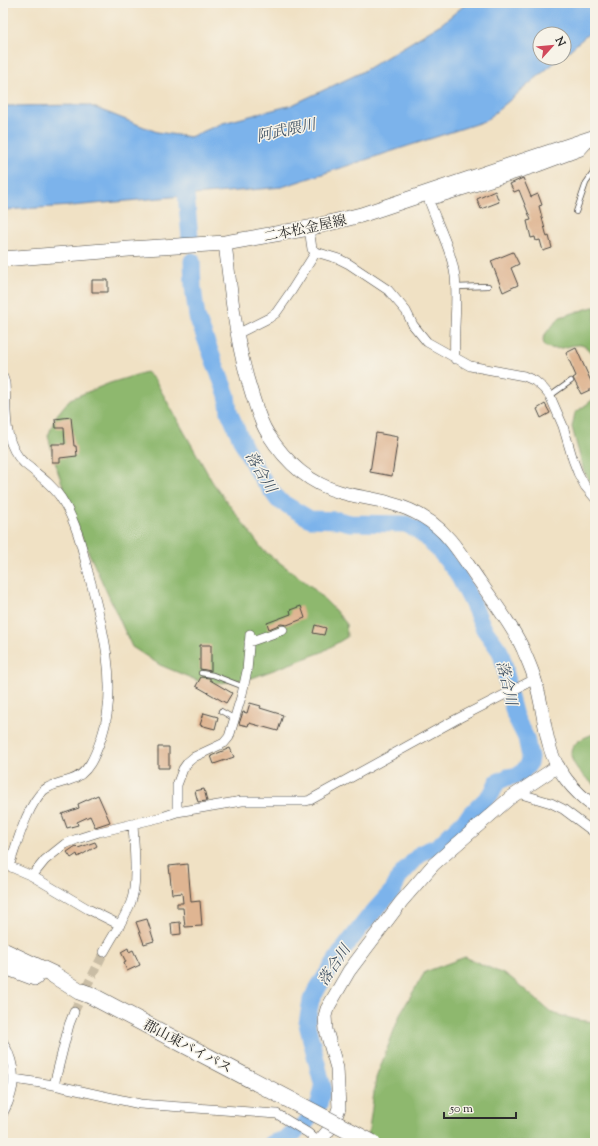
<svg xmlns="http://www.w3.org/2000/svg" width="598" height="1146" viewBox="0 0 598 1146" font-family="'Sorts Mill Goudy','Noto Serif JP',serif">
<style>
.forest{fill:#8eb86e;stroke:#5c724c}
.water{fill:#7bb3eb;stroke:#536f8b}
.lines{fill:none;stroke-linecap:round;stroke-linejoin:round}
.river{stroke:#7bb3eb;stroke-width:17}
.building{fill:#dfb592}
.street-tunnel{stroke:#c9bda5;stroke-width:9;stroke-dasharray:9 4.5;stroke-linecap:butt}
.lane-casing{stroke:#494642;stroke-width:6}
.street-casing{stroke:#494642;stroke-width:10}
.secondary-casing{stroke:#494642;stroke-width:14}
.primary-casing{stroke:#494642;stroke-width:16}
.highway-casing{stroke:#494642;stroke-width:18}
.lane{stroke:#fff;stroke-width:4.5}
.street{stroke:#fff;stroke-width:9}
.secondary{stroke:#fff;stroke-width:13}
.primary{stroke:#fff;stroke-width:15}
.highway{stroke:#fff;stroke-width:17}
.highway-bridge-casing{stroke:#494642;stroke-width:18;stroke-linecap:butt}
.highway-bridge{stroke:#fff;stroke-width:17}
.labels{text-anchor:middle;stroke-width:3;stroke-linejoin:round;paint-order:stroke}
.street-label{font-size:14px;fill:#2b2b2b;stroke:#f7f3e8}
.water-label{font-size:15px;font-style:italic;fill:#435465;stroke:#f7f3e8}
</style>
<rect width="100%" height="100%" fill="#f7f3e8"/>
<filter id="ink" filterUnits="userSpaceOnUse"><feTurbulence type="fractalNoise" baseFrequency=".025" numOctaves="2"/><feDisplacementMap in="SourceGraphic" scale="8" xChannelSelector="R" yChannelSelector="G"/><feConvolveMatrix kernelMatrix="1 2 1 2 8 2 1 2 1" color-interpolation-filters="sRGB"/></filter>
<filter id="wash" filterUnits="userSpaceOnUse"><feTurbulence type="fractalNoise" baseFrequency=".012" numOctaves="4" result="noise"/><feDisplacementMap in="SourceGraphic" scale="16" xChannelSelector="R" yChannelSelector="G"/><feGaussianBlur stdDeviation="0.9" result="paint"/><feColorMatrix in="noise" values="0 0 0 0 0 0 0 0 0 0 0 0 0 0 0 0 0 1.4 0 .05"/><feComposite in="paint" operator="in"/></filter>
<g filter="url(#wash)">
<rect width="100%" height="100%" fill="#f0e1c4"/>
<!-- forest -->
<path class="forest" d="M 593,307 L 595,307 L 595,356 C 591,354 588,348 584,346 C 573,341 561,354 544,346 L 543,339 L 546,333 L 560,317 Z
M 146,372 L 155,380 L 213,483 L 263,550 L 312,587 L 333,608 L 346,623 L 347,637 L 322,652 L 252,678 L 208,685 L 160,665 L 132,647 L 82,538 L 58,472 L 48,436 L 56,416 L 70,399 L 110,383 Z
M 595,398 L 595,487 L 584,472 L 572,427 L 575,413 Z
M 595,733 L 595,785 C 584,778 562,757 575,744 C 579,739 589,736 595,733 Z
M 465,957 L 510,977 L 552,1013 L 577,1020 L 595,1022 L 595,1143 L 367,1143 L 376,1078 L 401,1012 L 425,972 Z"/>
<!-- water -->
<path class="water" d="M 467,3 L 595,3 L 595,28 L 564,55 L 564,34 L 540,34 L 540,58 L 560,58 L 485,121 L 282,187 L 72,206 L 3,210 L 3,106 L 88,105 L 157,132 L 190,137 L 223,123 L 292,105 L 360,73 L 440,25 Z"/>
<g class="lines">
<!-- river -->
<path class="river" d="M 184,172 L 190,238
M 192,261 L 193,287 L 197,317 L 227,395 L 229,412 L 243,444 L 257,471 L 278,500 L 310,519 L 338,520 L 350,523 L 406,524 L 419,531 L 436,547 L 457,573 L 472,602 L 484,629 L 500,651 L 505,667 L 508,690 L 515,716 L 526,738 L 530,757 L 529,764 L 520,775 L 508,777 L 497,782 L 492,793 L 438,846 L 421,853 L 400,876 L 393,890 L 367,919 L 342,951 L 319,986 L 311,1000 L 307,1024 L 323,1087 L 319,1104 L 305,1124 L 286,1139 L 272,1143"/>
</g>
<g id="blocks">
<!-- building -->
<path class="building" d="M 523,178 L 531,197 L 538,194 L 542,205 L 539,206 L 547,237 L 549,236 L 552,248 L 543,251 L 540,240 L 536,241 L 535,237 L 531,238 L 527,221 L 531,220 L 519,190 L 514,192 L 510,184 Z
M 495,191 L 499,202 L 481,209 L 477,199 Z
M 513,252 L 519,264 L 511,268 L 518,285 L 503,292 L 491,261 Z
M 92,280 L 108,280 L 108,292 L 92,292 Z
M 576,348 L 594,388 L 581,394 L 573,378 L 576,376 L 566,353 Z
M 545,404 L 550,413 L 541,418 L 537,409 Z
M 71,417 L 74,446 L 76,446 L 77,456 L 60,458 L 60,462 L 52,462 L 52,444 L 65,444 L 64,428 L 56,428 L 55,419 Z
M 376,433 L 398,437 L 392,476 L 370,472 Z
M 301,606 L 305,618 L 287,625 L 281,624 L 269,629 L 267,623 L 291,614 L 290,610 Z
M 315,625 L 326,628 L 324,635 L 313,633 Z
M 200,645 L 211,645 L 211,671 L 200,669 Z
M 201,677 L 210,678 L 210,680 L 232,693 L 226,703 L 196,686 Z
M 250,703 L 261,706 L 260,708 L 283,715 L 278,731 L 249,723 L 248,726 L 239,724 L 243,712 L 247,713 Z
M 204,713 L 218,717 L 215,729 L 200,725 Z
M 158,747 L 169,747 L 169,768 L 158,768 Z
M 230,748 L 234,757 L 214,764 L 211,756 Z
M 204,789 L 207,801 L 198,802 L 195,791 Z
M 98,795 L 110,822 L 95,827 L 90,816 L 77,822 L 78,825 L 67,828 L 62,814 L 79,808 L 78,804 Z
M 95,842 L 97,846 L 78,857 L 77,854 L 71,858 L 67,852 L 76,846 L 78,848 Z
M 188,864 L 191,902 L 200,901 L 202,926 L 185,927 L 183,908 L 177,908 L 177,903 L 183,903 L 182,893 L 172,894 L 169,866 Z
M 147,919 L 154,941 L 144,944 L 136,922 Z
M 180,922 L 181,934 L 172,935 L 171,923 Z
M 128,948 L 129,952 L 133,950 L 140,965 L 127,971 L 124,963 L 126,962 L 121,952 Z"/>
</g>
</g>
<g filter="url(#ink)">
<use href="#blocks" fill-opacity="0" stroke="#494642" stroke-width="1"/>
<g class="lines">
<!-- street-tunnel -->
<path class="street-tunnel" d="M 74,1012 L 104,952"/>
<!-- lane casing -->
<g class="lane-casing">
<path id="lane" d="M 593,140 L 595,150
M 576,212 L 586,183 L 593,173 L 595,165
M 455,287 L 488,286
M 550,396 L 571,381
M 201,673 L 213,675 L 244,687
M 221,711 L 235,719"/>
</g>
<!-- street casing -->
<g class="street-casing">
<path id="street" d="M 427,195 C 436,222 451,248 455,276 C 458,304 453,332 455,359
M 429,201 L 533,169 L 581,151 L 591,140
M 309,228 L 312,249 L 316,252 L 339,259 L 349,264 L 388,290 L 406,311 L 413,325 L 427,342 L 470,366 L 524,376 L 535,381 L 543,388 L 550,396 L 563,426 L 573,460 L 578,473 L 585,486 L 595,498
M 237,334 L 269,318 L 276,313 L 290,293 L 316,252
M 3,377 L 5,383 C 7,411 2,443 24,463 C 37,474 52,484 61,498 C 76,521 82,547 88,572 C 102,622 119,685 102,736 C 96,753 89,775 70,780 C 61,783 52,784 44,790 C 27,805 17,844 9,866
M 249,642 L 283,630
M 518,793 L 551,803 L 563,809 L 595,833
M 177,812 L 177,785 L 183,769 L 188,762 L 194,757 L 224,743 L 229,737 L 242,694 L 247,671 L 250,634
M 4,864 L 32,876 L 88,909 L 120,925
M 32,876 L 45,860 L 65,844 L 77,839 L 99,832 L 162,817 L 177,812 L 242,801 L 306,801 L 310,800 L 455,720 L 535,679
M 104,952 C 113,935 124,920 131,902 C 138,883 134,845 133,824
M 3,1042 C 17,1067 17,1088 3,1113
M 14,1079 L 54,1085 L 140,1104 L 277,1114 L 308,1133 L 318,1142
M 54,1085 L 69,1025 L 74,1012"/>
</g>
<!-- secondary casing -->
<g class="secondary-casing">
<path id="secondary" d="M 225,243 C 231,294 236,345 252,394 C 256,407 260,422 268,434 C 285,461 308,483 340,492 C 356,497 373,498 389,503 C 413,509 435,522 450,540 C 461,553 470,568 480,582 C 495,604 512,625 523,649 C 527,659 532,669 535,680 C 542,701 543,723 549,744 C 555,770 574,792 595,807
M 318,1143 L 328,1131 L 335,1119 L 339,1108 L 337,1068 L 326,1030 L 325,1016 L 327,1009 L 349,971 L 401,902 L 434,864 L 510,798 L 558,766"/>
</g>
<!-- primary casing -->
<g class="primary-casing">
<path id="primary" d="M 3,259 L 129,249 L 225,243 L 309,228 L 361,215 L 595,137"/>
</g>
<!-- highway casing -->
<g class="highway-casing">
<path id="highway" d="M 3,951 L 54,975 L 79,991 L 90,995
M 3,965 L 35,977"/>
</g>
<!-- lane -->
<use href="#lane" class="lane"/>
<!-- street -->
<use href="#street" class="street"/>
<!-- secondary -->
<use href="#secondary" class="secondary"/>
<!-- primary -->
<use href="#primary" class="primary"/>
<!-- highway -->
<use href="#highway" class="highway"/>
<!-- highway-bridge casing -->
<g class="highway-bridge-casing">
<path id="highway-bridge" d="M 90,995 L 372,1143"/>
</g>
<!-- highway-bridge -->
<use href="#highway-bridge" class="highway-bridge"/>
</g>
</g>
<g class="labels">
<!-- street labels -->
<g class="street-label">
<text transform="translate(305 228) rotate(-12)" y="5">二本松金屋線</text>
<text transform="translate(188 1046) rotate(28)" y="5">郡山東バイパス</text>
</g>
<!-- water labels -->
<g class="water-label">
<text transform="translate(286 130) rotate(-12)" y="5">阿武隈川</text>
<text transform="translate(261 472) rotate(59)" y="5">落合川</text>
<text transform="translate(507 683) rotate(77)" y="5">落合川</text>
<text transform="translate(334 965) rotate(-56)" y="5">落合川</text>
</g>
</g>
<!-- margin -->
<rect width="598" height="1146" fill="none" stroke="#f7f3e8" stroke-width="16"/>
<!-- north arrow -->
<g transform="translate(552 46) rotate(63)"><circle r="19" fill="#f7f3e8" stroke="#a5a39c"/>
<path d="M0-3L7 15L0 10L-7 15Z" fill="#d1495b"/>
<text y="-6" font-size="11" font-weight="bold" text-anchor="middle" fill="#2b2b2b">N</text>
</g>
<!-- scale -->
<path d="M444 1112v6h72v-6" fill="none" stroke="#2b2b2b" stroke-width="2"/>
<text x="450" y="1112" font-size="12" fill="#2b2b2b" stroke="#f7f3e8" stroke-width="3" paint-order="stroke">50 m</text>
</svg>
